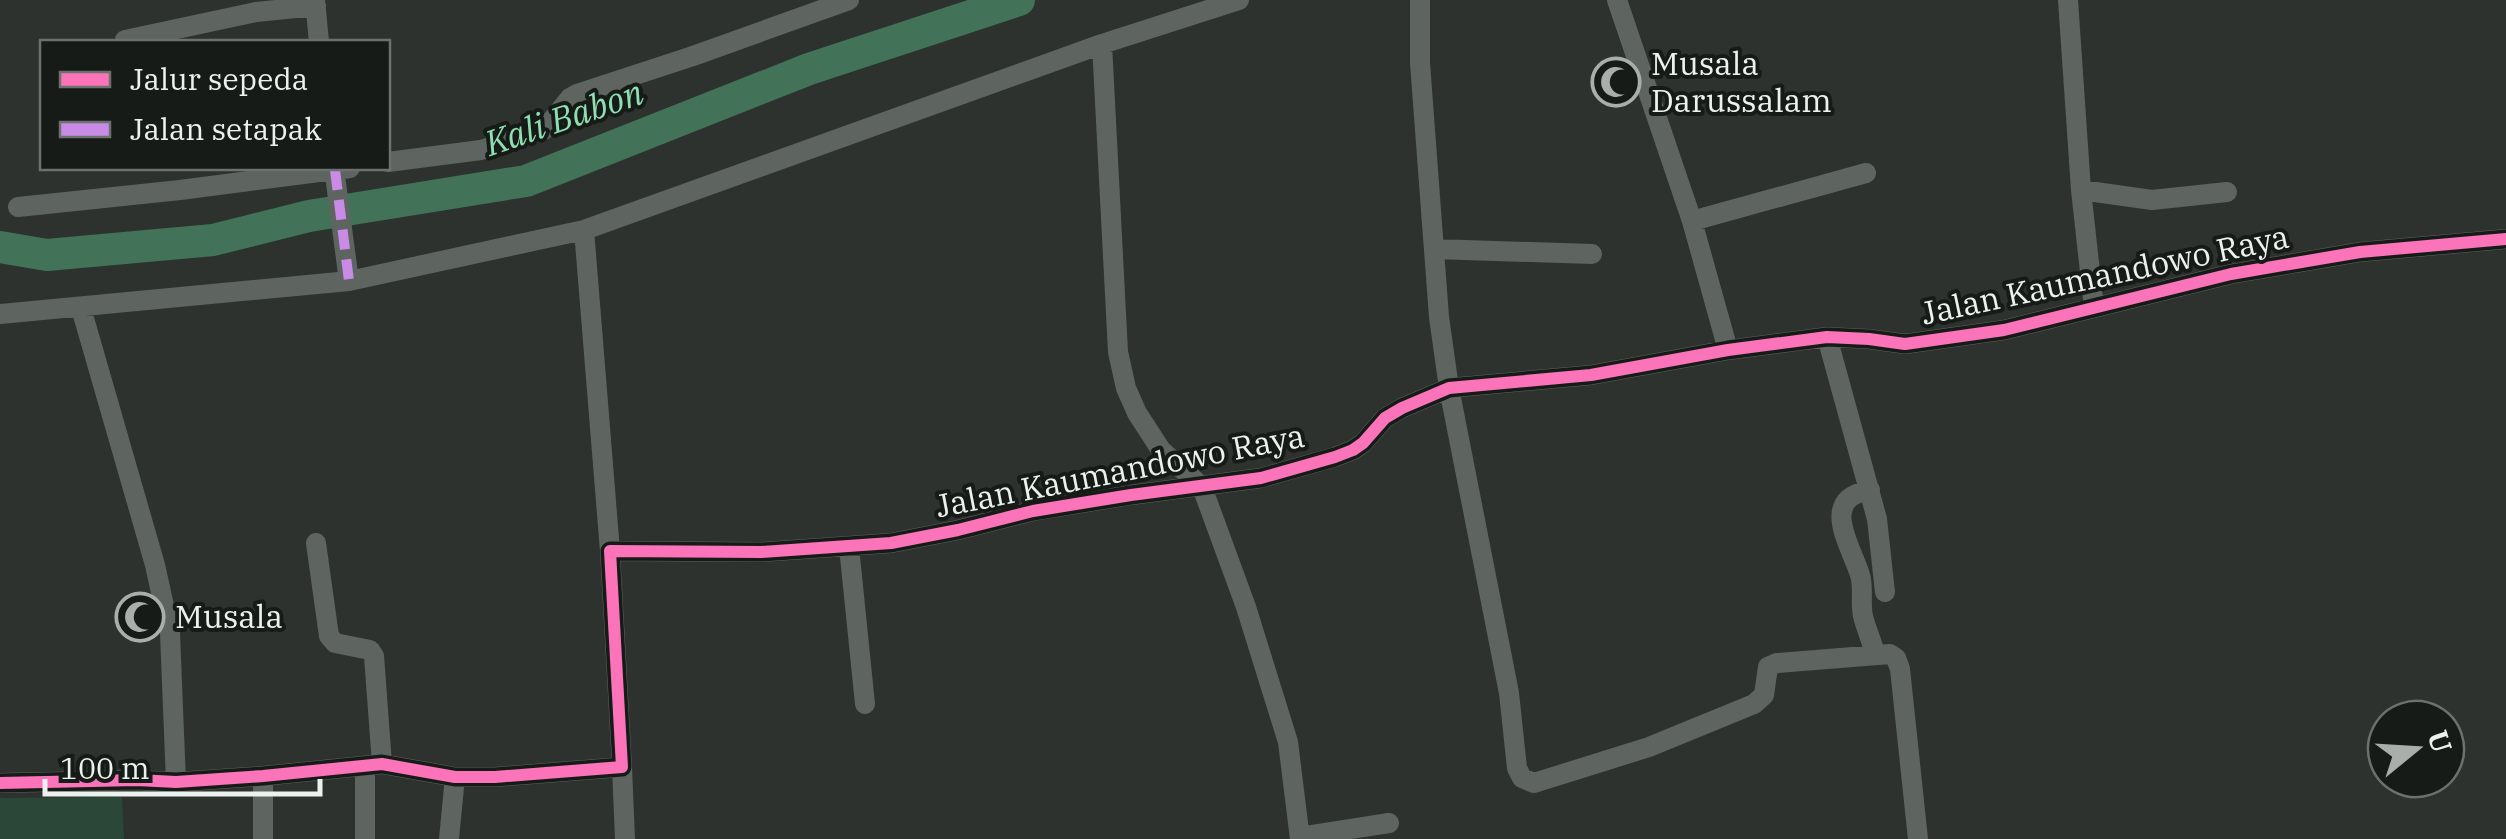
<svg xmlns="http://www.w3.org/2000/svg" width="2506" height="839" viewBox="0 0 2506 839" font-family="'IBM Plex Serif',serif">
<style>
.green{fill:#2a4737}
.lines{fill:none;stroke-linecap:round;stroke-linejoin:round}
.river{stroke:#427358;stroke-width:32}
.minor{stroke:#5e6561;stroke-width:20}
.quiet{stroke:#ca8be6;stroke-width:10;stroke-dasharray:20 10;stroke-linecap:butt}
.cycleway-casing{stroke:#161b18;stroke-width:19}
.cycleway{stroke:#fb73b8;stroke-width:12}
.labels{text-anchor:middle;stroke-width:8;stroke-linejoin:round;paint-order:stroke}
.poi-label{font-size:32px;fill:#ebf2ed;stroke:#161b18;text-anchor:start}
.street-label{font-size:32px;fill:#ebf2ed;stroke:#161b18}
.water-label{font-size:35px;font-style:italic;fill:#8edfb1;stroke:#161b18}
</style>
<rect width="100%" height="100%" fill="#2d322f"/>
<!-- green -->
<path class="green" d="M 122,797 L 124,839 L 0,839 L 0,798 Z"/>
<g class="lines">
<!-- river -->
<path class="river" d="M 0,247 L 47,255 L 213,240 L 309,216 L 526,181 L 809,69 L 1019,0"/>
<!-- minor -->
<path class="minor" d="M 315,0 L 319,42
M 1420,0 L 1420,63 L 1439,317 L 1449,388 L 1509,693 L 1517,768 L 1522,778 L 1534,783 L 1649,747 L 1754,704 L 1764,695 L 1768,667 L 1777,663 L 1890,654 L 1896,658 L 1900,669 L 1918,839
M 1617,0 L 1692,221 L 1728,350
M 2068,0 L 2081,190 L 2094,308
M 125,40 L 256,12 L 316,6
M 1102,44 L 1118,352 L 1126,388 L 1137,413 L 1161,450 L 1202,487 L 1246,607 L 1288,742 L 1300,839
M 388,162 L 481,150 L 544,130 L 570,98 L 577,94 L 693,56 L 849,0
M 334,168 L 349,281
M 2081,190 L 2152,200 L 2227,192
M 18,207 L 180,190 L 350,168
M 1692,221 L 1866,173
M 584,230 L 610,551
M 1434,249 L 1592,254
M 81,308 L 155,565 L 170,633 L 176,782
M 0,314 L 349,281 L 584,230 L 1102,44 L 1239,0
M 1827,337 L 1877,519 L 1885,592
M 1870,490 C 1818,499 1851,545 1860,575 C 1864,588 1860,602 1863,616 C 1866,629 1872,641 1875,654
M 316,543 L 329,636 L 335,643 L 370,650 L 374,656 L 382,764
M 849,547 L 865,704
M 365,766 L 365,839
M 622,767 L 625,839
M 0,783 L 137,780 L 176,782 L 263,776 L 382,764 L 455,777 L 495,777 L 622,767 L 610,551 L 761,552 L 891,543 L 958,530 L 1033,511 L 1131,495 L 1261,478 L 1335,457 L 1353,450 L 1363,443 L 1385,418 L 1402,408 L 1449,388 L 1591,375 L 1728,350 L 1827,337 L 1869,339 L 1905,344 L 2004,330 L 2231,274 L 2360,252 L 2506,239
M 1300,837 L 1389,823
M 263,839 L 263,776
M 449,839 L 455,777"/>
<!-- quiet -->
<path class="quiet" d="M 335,170 L 349,281"/>
<!-- cycleway casing -->
<g class="cycleway-casing">
<path id="cycleway" d="M 0,783 L 137,780 L 176,782 L 263,776 L 382,764 L 455,777 L 495,777 L 622,767 L 610,551 L 761,552 L 891,543 L 958,530 L 1033,511 L 1131,495 L 1261,478 L 1335,457 L 1353,450 L 1363,443 L 1385,418 L 1402,408 L 1449,388 L 1591,375 L 1728,350 L 1827,337 L 1869,339 L 1905,344 L 2004,330 L 2231,274 L 2360,252 L 2506,239"/>
</g>
<!-- cycleway -->
<use href="#cycleway" class="cycleway"/>
</g>
<!-- icons -->
<defs>
<g id="mosque-ring" transform="scale(2.5)"><circle r="9.5" fill="#161b18" stroke="#a8afaa" stroke-width="1.5"/><path d="M3.5-4.9A6 6 0 1 0 3.5 4.9A5 5 0 1 1 3.5-4.9Z" fill="#a8afaa"/></g>
</defs>
<g fill-rule="evenodd">
<use href="#mosque-ring" x="1616" y="82"/>
<use href="#mosque-ring" x="140" y="617"/>
</g>
<g class="labels">
<!-- poi labels -->
<g class="poi-label">
<text x="1651" y="75">Musala<tspan x="1651" dy="37">Darussalam</tspan></text>
<text x="175" y="628">Musala</text>
</g>
<!-- street labels -->
<g class="street-label">
<text transform="translate(2105 275) rotate(-12)" y="11">Jalan Kaumandowo Raya</text>
<text transform="translate(1120 471) rotate(-11)" y="11">Jalan Kaumandowo Raya</text>
</g>
<!-- water labels -->
<g class="water-label">
<text transform="translate(564 118) rotate(-19)" y="12">Kali Babon</text>
</g>
</g>
<!-- legend -->
<rect x="40" y="40" width="350" height="130" fill="#161b18" stroke="#6b716d" stroke-width="2.5"/>
<rect x="60" y="72" width="50" height="15" fill="#fb73b8" stroke="#6b716d" stroke-width="2.5"/>
<text x="130" y="90" font-size="30" fill="#ebf2ed">Jalur sepeda</text>
<rect x="60" y="122" width="50" height="15" fill="#ca8be6" stroke="#6b716d" stroke-width="2.5"/>
<text x="130" y="140" font-size="30" fill="#ebf2ed">Jalan setapak</text>
<!-- north arrow -->
<g transform="translate(2416 749) rotate(72)"><circle r="48" fill="#161b18" stroke="#6b716d" stroke-width="2.5"/>
<path d="M0-8L18 38L0 25L-18 38Z" fill="#a8afaa"/>
<text y="-15" font-size="28" font-weight="bold" text-anchor="middle" fill="#ebf2ed">U</text>
</g>
<!-- scale -->
<path d="M45 779v15h275v-15" fill="none" stroke="#ebf2ed" stroke-width="5"/>
<text x="60" y="779" font-size="30" fill="#ebf2ed" stroke="#161b18" stroke-width="8" paint-order="stroke">100 m</text>
</svg>
